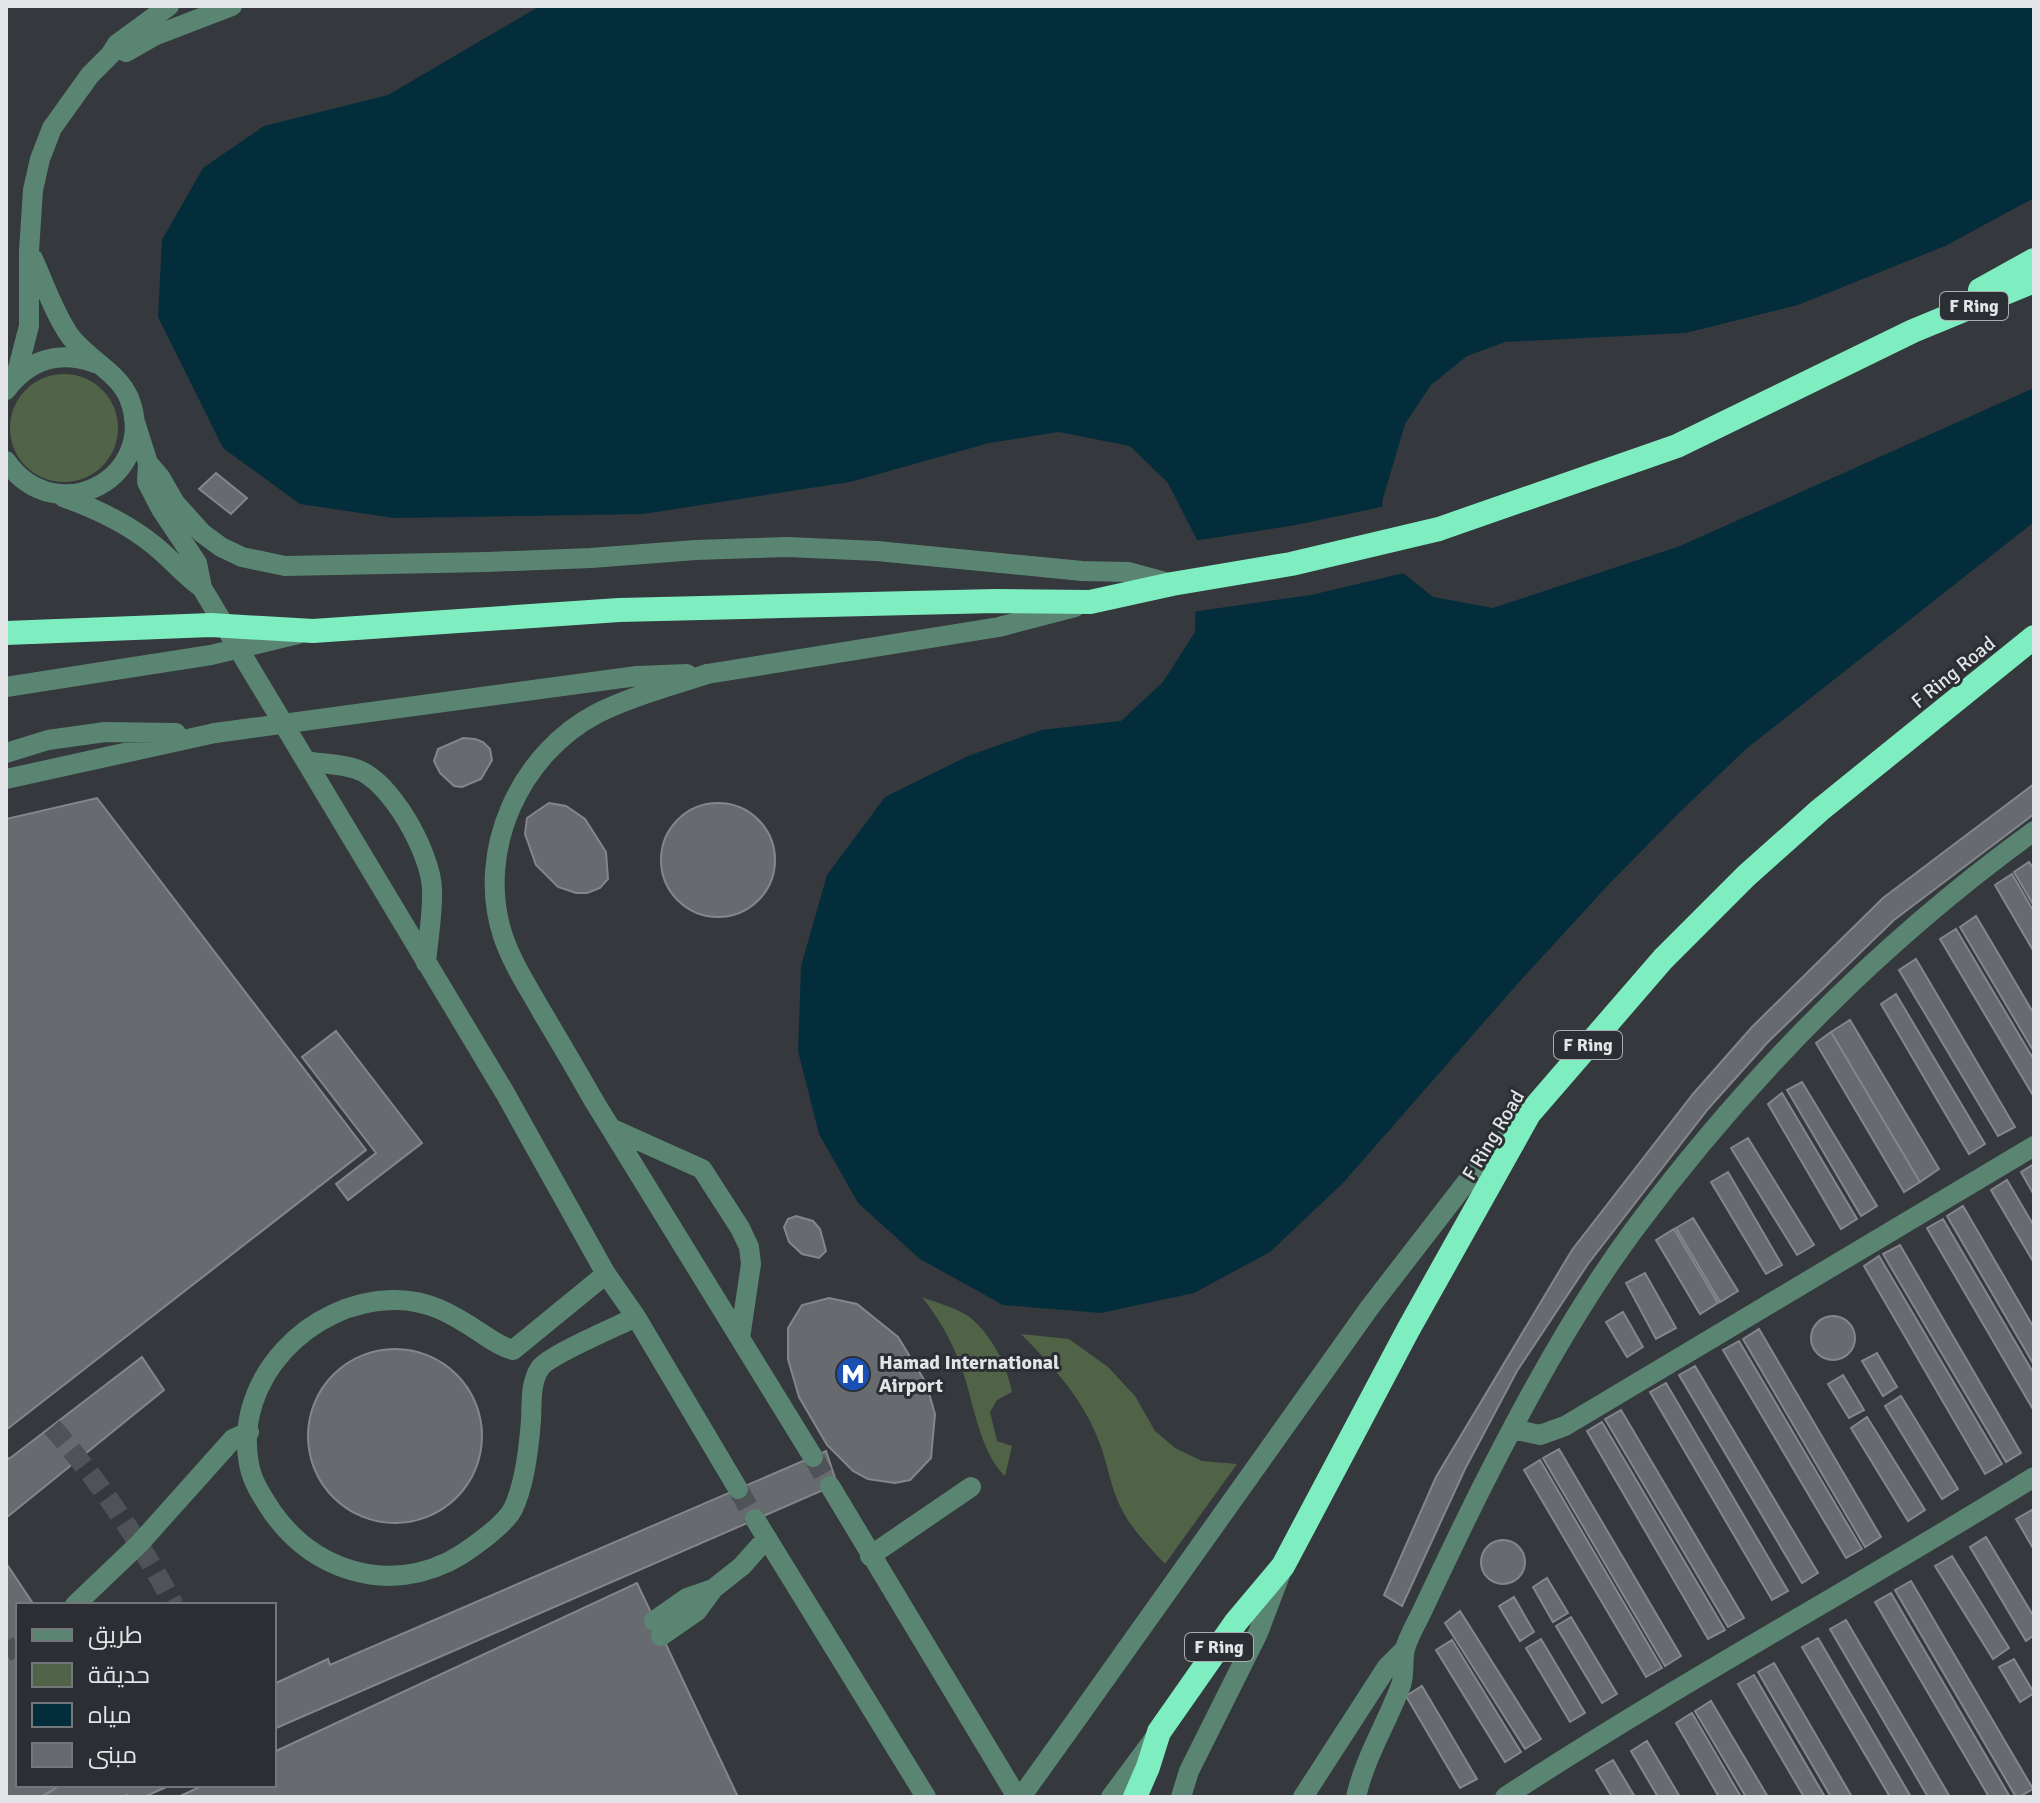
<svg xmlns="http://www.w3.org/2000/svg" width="2040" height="1803" viewBox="0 0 2040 1803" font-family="Signika,Cairo,sans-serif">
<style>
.green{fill:#516347}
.water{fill:#042d3c}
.pier{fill:#35383c}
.building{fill:#676a6f;stroke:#83868b;stroke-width:2}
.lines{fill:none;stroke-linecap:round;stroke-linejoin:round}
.minor-tunnel{stroke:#4f5256;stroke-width:20;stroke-dasharray:20 10;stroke-linecap:butt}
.minor{stroke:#5a8572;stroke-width:20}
.highway{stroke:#7eeec1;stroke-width:24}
.minor-bridge{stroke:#5a8572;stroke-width:20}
.highway-bridge{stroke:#7eeec1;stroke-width:24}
.labels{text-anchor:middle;stroke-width:6;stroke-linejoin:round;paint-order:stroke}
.shield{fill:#2b2e32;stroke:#abadb1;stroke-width:2}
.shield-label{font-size:18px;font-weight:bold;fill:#e2e4e7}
.street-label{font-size:20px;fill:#e2e4e7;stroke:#2b2e32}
.poi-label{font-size:20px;font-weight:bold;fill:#e2e4e7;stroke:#2b2e32;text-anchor:start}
</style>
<rect width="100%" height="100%" fill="#35383c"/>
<!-- green -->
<path class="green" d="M10 428a54 54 0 1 1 108 0a54 54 0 1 1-108 0Z
M 922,1297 C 937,1303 961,1309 973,1320 C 993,1338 1007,1366 1012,1392 L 997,1400 L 990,1412 L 997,1441 L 1012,1446 L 1005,1476 C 978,1451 973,1395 959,1361 C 949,1336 938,1317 922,1297 Z
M 1021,1334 L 1069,1339 L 1108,1367 L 1135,1396 L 1155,1431 L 1175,1448 L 1202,1461 L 1237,1464 L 1165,1564 C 1147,1544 1127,1525 1117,1499 C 1109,1479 1106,1458 1098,1439 C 1083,1399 1051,1364 1021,1334 Z"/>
<!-- water -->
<path class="water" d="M 540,6 L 2034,6 L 2034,198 L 1945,246 L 1798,305 L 1686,333 L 1505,342 L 1467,356 L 1431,385 L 1405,424 L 1382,502 L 1391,563 L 1433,597 L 1493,608 L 1680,546 L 2034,388 L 2034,522 L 1746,749 L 1680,812 L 1609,884 L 1520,981 L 1343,1183 L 1270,1252 L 1194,1293 L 1101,1313 L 1003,1305 L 920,1259 L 858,1203 L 819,1134 L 798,1051 L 801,966 L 827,875 L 885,797 L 968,756 L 1041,730 L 1121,721 L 1163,682 L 1195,632 L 1197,540 L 1168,483 L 1130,446 L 1059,432 L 989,443 L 850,482 L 643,514 L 394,518 L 300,504 L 223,448 L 158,317 L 162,240 L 203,168 L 264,126 L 388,95 Z"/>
<!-- pier -->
<path class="pier" d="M 1386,506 L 1395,561 L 1408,572 L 1311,595 L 1192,612 L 1193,541 L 1296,525 Z"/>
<!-- building -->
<path class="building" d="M 216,473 L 247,498 L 231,514 L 199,489 Z
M 463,738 L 475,739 L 483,742 L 490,749 L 492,760 L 481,779 L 462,787 L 454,786 L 440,773 L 434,761 L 438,749 Z
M 2034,784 L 2034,814 L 1894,920 L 1767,1043 L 1708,1109 L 1588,1264 L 1517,1371 L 1465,1469 L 1402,1606 L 1384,1595 L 1436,1477 L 1572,1250 L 1693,1094 L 1752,1027 L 1883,898 Z
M 97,798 L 366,1150 L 6,1430 L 6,819 Z
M661 860a57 57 0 1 1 114 0a57 57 0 1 1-114 0Z
M 549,803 L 566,806 L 585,819 L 606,852 L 608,879 L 600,888 L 587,893 L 576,893 L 558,887 L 536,865 L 525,834 L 527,818 Z
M 2029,862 L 2034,870 L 2034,906 L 2014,872 Z
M 2012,874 L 2034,912 L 2034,952 L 1995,885 Z
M 1976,916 L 2034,1014 L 2034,1052 L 1960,927 Z
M 1956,929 L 2034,1060 L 2034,1097 L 1940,939 Z
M 1916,959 L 2015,1127 L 1998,1136 L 1899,970 Z
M 1896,994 L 1985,1144 L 1969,1154 L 1881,1004 Z
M 1850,1020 L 1939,1169 L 1920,1182 L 1831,1032 Z
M 336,1031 L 422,1143 L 348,1200 L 336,1184 L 376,1153 L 302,1057 Z
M 1831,1032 L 1920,1182 L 1904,1192 L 1816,1043 Z
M 1802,1082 L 1877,1206 L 1861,1216 L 1787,1090 Z
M 1782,1093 L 1857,1219 L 1841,1229 L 1768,1104 Z
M 1748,1138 L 1814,1245 L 1797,1255 L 1731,1148 Z
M 2034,1164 L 2034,1195 L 2021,1172 Z
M 1728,1172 L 1782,1265 L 1766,1274 L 1711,1182 Z
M 2007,1180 L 2034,1226 L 2034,1263 L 1991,1190 Z
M 1963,1206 L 2034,1328 L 2034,1365 L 1947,1216 Z
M 796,1216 L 813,1221 L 820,1229 L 826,1251 L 819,1258 L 802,1254 L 789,1242 L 784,1227 L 788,1219 Z
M 1693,1218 L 1738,1291 L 1720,1302 L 1676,1228 Z
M 1943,1219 L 2034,1374 L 2034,1411 L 1927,1228 Z
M 1674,1229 L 1718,1303 L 1700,1314 L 1656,1240 Z
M 1900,1245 L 2021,1453 L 2006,1462 L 1883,1254 Z
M 1879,1256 L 2002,1464 L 1985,1474 L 1864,1266 Z
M 1645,1273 L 1676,1328 L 1656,1339 L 1626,1283 Z
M 829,1298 L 857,1304 L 898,1337 L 926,1383 L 935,1414 L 931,1458 L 910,1480 L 895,1483 L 868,1479 L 853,1471 L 827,1445 L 799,1397 L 788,1359 L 788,1328 L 802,1305 Z
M 1623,1312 L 1643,1347 L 1627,1357 L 1606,1322 Z
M1811 1338a22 22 0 1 1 44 0a22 22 0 1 1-44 0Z
M 1759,1329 L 1881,1537 L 1865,1547 L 1743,1339 Z
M 1739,1341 L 1862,1549 L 1846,1558 L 1723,1350 Z
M308 1436a87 87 0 1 1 174 0a87 87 0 1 1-174 0Z
M 1877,1353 L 1897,1387 L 1883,1396 L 1862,1361 Z
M 142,1357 L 164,1390 L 6,1518 L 6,1456 L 9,1459 Z
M 1695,1366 L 1818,1573 L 1802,1583 L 1679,1375 Z
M 1843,1375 L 1864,1410 L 1849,1418 L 1828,1384 Z
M 1666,1383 L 1788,1591 L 1772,1600 L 1650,1392 Z
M 1901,1396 L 1958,1489 L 1942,1499 L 1885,1406 Z
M 1621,1410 L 1744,1618 L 1728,1627 L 1605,1419 Z
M 1867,1417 L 1925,1510 L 1908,1521 L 1851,1428 Z
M 1602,1422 L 1725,1630 L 1708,1639 L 1587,1431 Z
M 1559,1449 L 1681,1656 L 1665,1666 L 1543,1458 Z
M 826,1451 L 837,1484 L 274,1729 L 274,1684 L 328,1659 L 330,1665 Z
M 1540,1460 L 1662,1668 L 1646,1677 L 1524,1470 Z
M 2032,1510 L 2034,1514 L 2034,1550 L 2016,1519 Z
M 1986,1537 L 2034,1617 L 2034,1635 L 2026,1641 L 1970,1547 Z
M1481 1562a22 22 0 1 1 44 0a22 22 0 1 1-44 0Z
M 1952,1556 L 2009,1648 L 1993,1659 L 1935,1566 Z
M 6,1563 L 34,1605 L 18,1605 L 18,1785 L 61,1785 L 41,1797 L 6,1797 Z
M 1547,1578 L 1568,1613 L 1553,1622 L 1533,1587 Z
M 1911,1581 L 2033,1789 L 2019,1797 L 2016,1797 L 1895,1590 Z
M 637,1583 L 738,1797 L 178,1797 L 204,1785 L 274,1785 L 274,1752 Z
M 1891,1593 L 2010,1797 L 1989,1797 L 1875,1602 Z
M 1514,1597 L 1534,1632 L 1520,1641 L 1499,1606 Z
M 1460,1611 L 1541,1739 L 1525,1749 L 1445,1623 Z
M 1571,1617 L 1617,1694 L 1602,1703 L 1556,1626 Z
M 1846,1620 L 1950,1797 L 1928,1797 L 1830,1629 Z
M 1818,1638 L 1911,1797 L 1890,1797 L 1802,1647 Z
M 1541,1639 L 1585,1713 L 1570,1722 L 1526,1648 Z
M 1452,1640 L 1521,1752 L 1505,1762 L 1436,1650 Z
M 2014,1659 L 2034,1693 L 2020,1702 L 1999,1667 Z
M 1774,1663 L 1852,1797 L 1831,1797 L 1758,1672 Z
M 1754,1675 L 1825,1797 L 1804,1797 L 1738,1684 Z
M 1422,1686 L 1477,1779 L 1460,1788 L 1406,1696 Z
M 1711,1701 L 1768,1797 L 1746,1797 L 1695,1711 Z
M 1692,1713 L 1741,1797 L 1719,1797 L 1676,1723 Z
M 1647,1741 L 1680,1797 L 1658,1797 L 1631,1751 Z
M 1613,1760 L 1635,1797 L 1612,1797 L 1596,1770 Z
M 61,1785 L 171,1785 L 144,1797 L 129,1797 L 127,1795 L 123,1797 L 41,1797 Z"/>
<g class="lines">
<!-- minor-tunnel -->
<path class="minor-tunnel" d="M 52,1427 C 99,1481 140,1541 174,1605
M 813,1457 L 830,1486
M 738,1489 L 755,1519
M 6,1652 L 18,1646"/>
<!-- minor -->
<path class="minor" d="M 126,52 L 154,36 L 232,6
M 16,376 L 29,326 L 29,251 L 33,190 L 40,159 L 52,128 L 90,75 L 110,55 L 117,44 L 169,6
M 6,390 C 29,359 59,350 95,363
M 134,419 L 148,463 L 147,482 L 161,509 L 197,563 L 202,588 L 505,1093 L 606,1274 L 636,1317 L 738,1489
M 6,461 C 58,534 160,475 129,398 C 118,372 87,359 70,336 C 54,313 45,285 33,259
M 148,463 L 160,477 L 175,503 L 202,533 L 221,547 L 242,557 L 285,566 L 487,562 L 591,558 L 696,550 L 787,547 L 877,551 L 1082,571 L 1128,572 L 1172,584
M 63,497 C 97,509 127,523 155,546 C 172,560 184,575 202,588
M 707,674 L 999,627 L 1075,607
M 6,687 L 121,669
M 6,753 L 48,740 L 105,732 L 176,733
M 307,761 C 323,764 341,764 356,769 C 391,780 431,854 432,889 C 433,914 428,939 426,963
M 6,779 L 215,733
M 594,1101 L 813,1457
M 613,1129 L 702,1169 L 740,1228 L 749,1247 L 751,1264 L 740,1338
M 606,1274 L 513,1350 C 502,1347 491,1340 481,1333 C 454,1315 428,1299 393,1300 C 310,1301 233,1379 249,1464 C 252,1482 263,1498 273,1513 C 313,1569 383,1593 448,1562 C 466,1553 504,1526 513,1509 C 525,1484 529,1447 531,1420 C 532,1403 530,1383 540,1368 C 549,1355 618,1326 636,1317
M 1513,1429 L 1540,1435 L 1565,1426 L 2034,1146
M 830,1486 L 1017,1797
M 755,1519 L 926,1797
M 870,1556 L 971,1487
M 75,1605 L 139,1544 L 233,1439 L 249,1432
M 654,1621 L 687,1598 L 713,1589
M 661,1636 L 697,1611 L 713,1589 L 742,1566 L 767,1538
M 1079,1716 L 1370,1307 L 1482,1162 L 1515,1128
M 1111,1797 L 1154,1739
M 1181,1797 L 1189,1771 L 1258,1633 L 1280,1575
M 1303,1797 L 1387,1667 L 1404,1650
M 1356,1797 C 1365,1757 1387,1723 1401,1685 C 1405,1673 1402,1661 1405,1649 C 1409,1634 1419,1619 1425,1605 C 1443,1567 1461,1529 1480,1491 C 1525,1402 1574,1311 1633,1231 C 1746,1079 1881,942 2034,831
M 1505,1797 C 1677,1684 1859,1586 2034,1477"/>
<!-- highway -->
<path class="highway" d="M 1980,290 L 2034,260
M 313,631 L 619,610 L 996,601 L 1090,602 L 1172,584 L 1291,564 L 1439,529 L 1677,446 L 1913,331 L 2034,281
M 1135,1797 L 1148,1767 L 1159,1732 L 1236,1622 L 1283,1566 L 1408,1330 L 1529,1114 L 1663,959 L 1746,876 L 1820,810 L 2034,637"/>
<!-- minor-bridge -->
<path class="minor-bridge" d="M 121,669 L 211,655 L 298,634
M 215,733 L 637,676 L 687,674
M 594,1101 C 577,1071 560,1042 542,1012 C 528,987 512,963 503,936 C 475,851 520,753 598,713 C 632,696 671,686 707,674
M 1021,1797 L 1079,1716"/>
<!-- highway-bridge -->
<path class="highway-bridge" d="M 6,633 L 211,625 L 313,631"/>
</g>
<!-- icons -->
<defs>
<g id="metro-disc" transform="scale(1.8)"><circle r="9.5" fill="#1a4fb4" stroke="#2b2e32"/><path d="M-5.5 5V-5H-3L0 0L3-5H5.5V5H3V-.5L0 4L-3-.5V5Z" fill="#fff"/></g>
</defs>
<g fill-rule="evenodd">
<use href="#metro-disc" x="853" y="1374"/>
</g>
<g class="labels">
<!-- shield labels -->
<g class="shield">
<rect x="1940" y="292" width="68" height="28" rx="6"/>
<rect x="1554" y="1031" width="68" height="28" rx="6"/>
<rect x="1185" y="1633" width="68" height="28" rx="6"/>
</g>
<g class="shield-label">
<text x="1974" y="312">F Ring</text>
<text x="1588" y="1051">F Ring</text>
<text x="1219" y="1653">F Ring</text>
</g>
<!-- street labels -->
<g class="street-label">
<text transform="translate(1953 672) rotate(-39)" y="7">F Ring Road</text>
<text transform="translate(1493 1135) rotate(-59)" y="7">F Ring Road</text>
</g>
<!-- poi labels -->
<g class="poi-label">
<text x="879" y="1369">Hamad International<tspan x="879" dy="23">Airport</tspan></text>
</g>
</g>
<!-- border -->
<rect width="2040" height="1803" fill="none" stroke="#e2e4e7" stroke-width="16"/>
<!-- legend -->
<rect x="16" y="1603" width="260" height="184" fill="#2b2e32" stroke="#74777a" stroke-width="2"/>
<rect x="32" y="1629" width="40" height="12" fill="#5a8572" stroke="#74777a" stroke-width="2"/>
<text x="88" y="1643" font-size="24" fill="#e2e4e7">طريق</text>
<rect x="32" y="1663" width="40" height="24" fill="#516347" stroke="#74777a" stroke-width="2"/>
<text x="88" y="1683" font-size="24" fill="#e2e4e7">حديقة</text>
<rect x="32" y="1703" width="40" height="24" fill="#042d3c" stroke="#74777a" stroke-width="2"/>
<text x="88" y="1723" font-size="24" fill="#e2e4e7">مياه</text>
<rect x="32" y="1743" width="40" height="24" fill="#676a6f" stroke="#74777a" stroke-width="2"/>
<text x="88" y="1763" font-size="24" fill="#e2e4e7">مبنى</text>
</svg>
